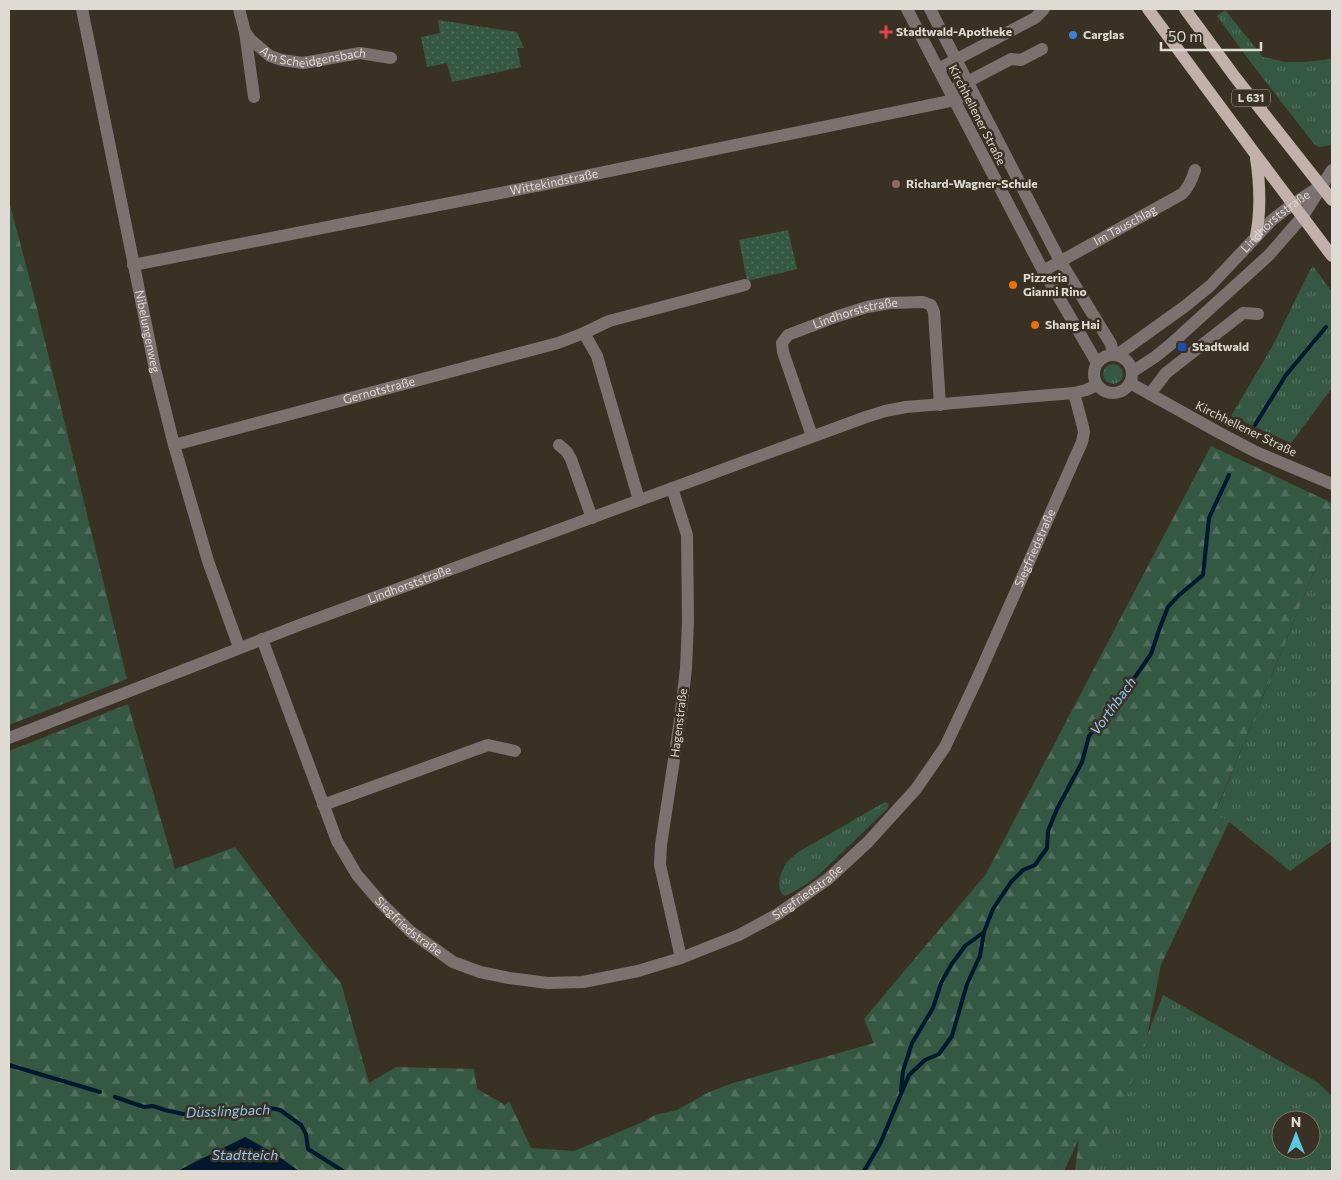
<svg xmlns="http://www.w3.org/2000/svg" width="1341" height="1180" viewBox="0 0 1341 1180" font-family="Commissioner,sans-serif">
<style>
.grass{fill:url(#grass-tufts);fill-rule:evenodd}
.forest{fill:url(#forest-firs)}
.park{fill:url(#park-dots)}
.water{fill:#00182f}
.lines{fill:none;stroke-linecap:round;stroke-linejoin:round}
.stream{stroke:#00182f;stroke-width:4}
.minor{stroke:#7b7270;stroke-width:12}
.major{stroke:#c2b0ab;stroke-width:12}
.health-dot{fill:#e0444e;stroke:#393224;stroke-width:2}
.shop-dot{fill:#3f7fe0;stroke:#393224;stroke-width:2}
.education-dot{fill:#8d6e63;stroke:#393224;stroke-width:2}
.food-dot{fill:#e8710a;stroke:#393224;stroke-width:2}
.transit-dot{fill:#1a4fb4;stroke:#393224;stroke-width:2}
.labels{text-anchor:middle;stroke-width:5;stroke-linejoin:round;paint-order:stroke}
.shield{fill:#393224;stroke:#ada89e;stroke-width:1}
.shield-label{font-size:11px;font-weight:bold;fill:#dfdbd2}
.poi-label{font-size:12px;font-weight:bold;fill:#dfdbd2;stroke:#393224;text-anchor:start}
.street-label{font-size:12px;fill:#dfdbd2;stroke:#393224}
.water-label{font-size:14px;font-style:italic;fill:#92c8f8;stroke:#393224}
</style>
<defs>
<pattern id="grass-tufts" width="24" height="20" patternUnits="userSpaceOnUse" patternTransform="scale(1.25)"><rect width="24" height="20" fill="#355843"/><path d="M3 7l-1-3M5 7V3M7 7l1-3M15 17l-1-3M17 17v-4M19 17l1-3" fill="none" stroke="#526f5d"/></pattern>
<pattern id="forest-firs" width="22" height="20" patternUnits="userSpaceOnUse" patternTransform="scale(1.25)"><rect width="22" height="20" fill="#355843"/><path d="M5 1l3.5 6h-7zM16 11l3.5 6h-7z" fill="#526f5d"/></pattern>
<pattern id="park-dots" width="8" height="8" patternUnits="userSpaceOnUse" patternTransform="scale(1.25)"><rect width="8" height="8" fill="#355843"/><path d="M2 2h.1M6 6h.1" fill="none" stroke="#526f5d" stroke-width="1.8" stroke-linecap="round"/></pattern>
</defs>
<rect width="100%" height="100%" fill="#393224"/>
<!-- grass -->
<path class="grass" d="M 1225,10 L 1263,57 L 1285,62 L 1304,62 L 1324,60 L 1332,58 L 1332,145 L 1319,147 L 1314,144 L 1252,64 L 1217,16 Z
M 1313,266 L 1332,292 L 1332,388 L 1291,443 L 1231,416 L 1273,345 L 1309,272 Z
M1103 374a10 10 0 1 1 20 0a10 10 0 1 1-20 0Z
M 1332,528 L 1332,841 L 1290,871 L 1229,822 L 1215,814 Z
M 885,802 L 889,804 L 887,809 L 821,873 C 810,882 798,890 785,896 C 773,888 782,867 790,859 C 793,856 797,853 800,851 Z
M 1163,995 L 1317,1082 L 1332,1096 L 1332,1171 L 1094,1171 ZM 1281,1120 L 1311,1120 L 1311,1150 L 1281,1150 Z
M 1080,1137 L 1064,1171 L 1048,1171 Z"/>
<!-- forest -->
<path class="forest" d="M 9,201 L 32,288 L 127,679 L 9,725 Z
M 1211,446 L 1332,503 L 1332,528 L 1215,813 L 1229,822 L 1161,965 L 1144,1051 L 1095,1171 L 1075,1171 L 1079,1138 L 1048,1171 L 299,1171 L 272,1152 L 201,1158 L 178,1171 L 9,1171 L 9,751 L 128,704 L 175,869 L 235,847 L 299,933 L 341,983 L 369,1083 L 396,1067 L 474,1069 L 477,1089 L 505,1105 L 509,1101 L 531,1148 L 574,1151 L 643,1122 L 655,1115 L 677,1110 L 709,1092 L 733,1083 L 874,1043 L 864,1019 L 986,874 Z"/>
<!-- park -->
<path class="park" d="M 438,20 L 517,32 L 524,48 L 517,48 L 521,67 L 452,82 L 447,63 L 427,67 L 421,37 L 440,33 Z
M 788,230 L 797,269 L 747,281 L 739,240 Z"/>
<!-- water -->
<path class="water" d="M 245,1137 L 272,1152 L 299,1171 L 178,1171 Z"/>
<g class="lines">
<!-- stream -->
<path class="stream" d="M 1255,425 L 1286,375 L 1326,327
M 9,1065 L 100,1092
M 901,1091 L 903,1071 L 912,1043 L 933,1008 L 941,983 L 951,965 L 965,946 L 984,932
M 115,1097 L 144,1107 L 153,1106 L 165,1110 L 183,1114 L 241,1110 L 251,1113 L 270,1108 L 280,1110 L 301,1125 L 306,1134 L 308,1149 L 343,1171
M 864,1171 L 880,1144 L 909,1075 L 925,1060 L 939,1054 L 952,1036 L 967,984 L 980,956 L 984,932 L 993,909 L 1011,882 L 1023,870 L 1035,865 L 1047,848 L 1048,831 L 1057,809 L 1082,762 L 1089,736 L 1135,677 L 1151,654 L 1159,630 L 1168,607 L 1178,596 L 1203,575 L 1209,518 L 1229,475"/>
<!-- minor -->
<g class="minor">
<path id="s1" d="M 82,9 L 155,369 L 174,445 L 208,561 L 239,647"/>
<path id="s2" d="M 239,9 L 245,32 L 251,40 L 270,56 L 282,60 L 303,63 L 360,53 L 391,58"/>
<path d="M 907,9 L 1040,265 L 1097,363"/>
<path d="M 930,9 L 1060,261 L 1111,344 L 1113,354"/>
<path d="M 245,32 L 254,97"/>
<path d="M 938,69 L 1035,18 L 1044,9"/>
<path d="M 950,91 L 1011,59 L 1021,60 L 1042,49"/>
<path id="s3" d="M 133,265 L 546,184 L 955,100 L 973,93"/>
<path id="s4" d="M 1043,271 L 1182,194 C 1189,187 1192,180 1195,170"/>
<path d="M 584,333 L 597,356 L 639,500"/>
<circle cx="1113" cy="374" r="19"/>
<path id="s5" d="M 1117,355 L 1184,307 L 1210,286 L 1272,220 L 1293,204 L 1319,187"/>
<path d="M 1132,372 L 1155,357 L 1171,344 L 1269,255 L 1303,216 L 1332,170"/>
<path d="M 1130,383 L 1218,432 L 1256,452 L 1332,484"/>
<path d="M 1150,394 L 1166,373 L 1243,313 L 1258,314"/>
<path id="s6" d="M 812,436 L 783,352 L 782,343 L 788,335 L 835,317 L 867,307 L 890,303 L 923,302 L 931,305 L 934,312 L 940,405"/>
<path id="s7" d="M 174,445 L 558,343 L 584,333 L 609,321 L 745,285"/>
<path d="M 559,445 L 567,452 L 571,459 L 592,518"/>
<path d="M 672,488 L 687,535 L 688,621 L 686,668 L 680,720 L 661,845 L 660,865 L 681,958"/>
<path id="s8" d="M 262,639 L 337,841 L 357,875 L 382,904 L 411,932 L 453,962 L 480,972 L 509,978 L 548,983 L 583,982 L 638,971 L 681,958 L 739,935 L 778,914 L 828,879 L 868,842 L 916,789 L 945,747 L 977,679 L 1082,442 L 1084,432 L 1083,427 L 1074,393"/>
<path id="s9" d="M 9,738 L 302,624 L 866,417 L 885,411 L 906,407 L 1074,393 L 1086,390 L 1097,385"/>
<path d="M 323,805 L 488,745 L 515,751"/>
</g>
<!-- major -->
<path class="major" d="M 1148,9 L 1256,155 L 1332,256
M 1185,9 L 1235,77 L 1332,200
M 1256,158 C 1260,184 1261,210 1256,236"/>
</g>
<!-- markers -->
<path class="health-dot" d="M883.5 24.5h5v5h5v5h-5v5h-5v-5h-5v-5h5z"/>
<circle class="shop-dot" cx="1073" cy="35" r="5"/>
<circle class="education-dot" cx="896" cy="184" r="5"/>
<g class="food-dot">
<circle cx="1013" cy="285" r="5"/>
<circle cx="1035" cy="325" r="5"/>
</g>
<rect class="transit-dot" x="1177" y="342" width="10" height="10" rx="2.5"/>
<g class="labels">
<!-- shield labels -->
<rect class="shield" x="1232" y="89.5" width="38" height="17" rx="4"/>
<g class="shield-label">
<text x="1251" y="102">L 631</text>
</g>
<!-- poi labels -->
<g class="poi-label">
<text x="896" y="36">Stadtwald-Apotheke</text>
<text x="1083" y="39">Carglas</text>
<text x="906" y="188">Richard-Wagner-Schule</text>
<text x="1023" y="282">Pizzeria<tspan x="1023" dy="14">Gianni Rino</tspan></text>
<text x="1045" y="329">Shang Hai</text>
<text x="1192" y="351">Stadtwald</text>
</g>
<!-- street labels -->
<g class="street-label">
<text dy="4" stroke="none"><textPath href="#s2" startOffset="102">Am Scheidgensbach</textPath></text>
<text transform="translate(977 115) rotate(63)" y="4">Kirchhellener Straße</text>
<text dy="4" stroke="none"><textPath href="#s3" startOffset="429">Wittekindstraße</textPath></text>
<text dy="4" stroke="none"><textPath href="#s5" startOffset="208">Lindhorststraße</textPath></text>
<text dy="4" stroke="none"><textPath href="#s4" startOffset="94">Im Tauschlag</textPath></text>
<text dy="4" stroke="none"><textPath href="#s6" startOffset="179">Lindhorststraße</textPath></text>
<text dy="4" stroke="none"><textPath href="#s1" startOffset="329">Nibelungenweg</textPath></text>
<text dy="4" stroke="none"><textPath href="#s7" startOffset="212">Gernotstraße</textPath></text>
<text transform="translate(1246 429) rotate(26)" y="4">Kirchhellener Straße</text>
<text dy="4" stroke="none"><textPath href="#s8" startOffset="1182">Siegfriedstraße</textPath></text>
<text dy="4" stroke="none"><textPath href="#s9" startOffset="429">Lindhorststraße</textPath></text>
<text transform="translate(679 723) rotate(-83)" y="4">Hagenstraße</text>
<text dy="4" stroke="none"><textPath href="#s8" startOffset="762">Siegfriedstraße</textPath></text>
<text dy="4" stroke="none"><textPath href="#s8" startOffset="328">Siegfriedstraße</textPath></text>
</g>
<!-- water labels -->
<g class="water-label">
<text transform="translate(1113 706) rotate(-54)" y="5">Vorthbach</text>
<text transform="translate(228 1111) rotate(-2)" y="5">Düsslingbach</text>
<text x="245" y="1160">Stadtteich</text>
</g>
</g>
<!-- border -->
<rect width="1341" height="1180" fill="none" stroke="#dfdbd2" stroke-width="20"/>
<!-- north arrow -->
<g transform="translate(1296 1135)"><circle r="24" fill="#393224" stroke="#7b766a"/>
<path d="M0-4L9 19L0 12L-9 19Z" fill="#56c9e1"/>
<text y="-8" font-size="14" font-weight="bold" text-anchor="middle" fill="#dfdbd2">N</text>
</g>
<!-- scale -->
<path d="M1161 42v8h100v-8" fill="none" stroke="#dfdbd2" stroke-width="2.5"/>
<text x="1168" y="42" font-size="15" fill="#dfdbd2" stroke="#393224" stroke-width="4" paint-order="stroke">50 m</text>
</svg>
